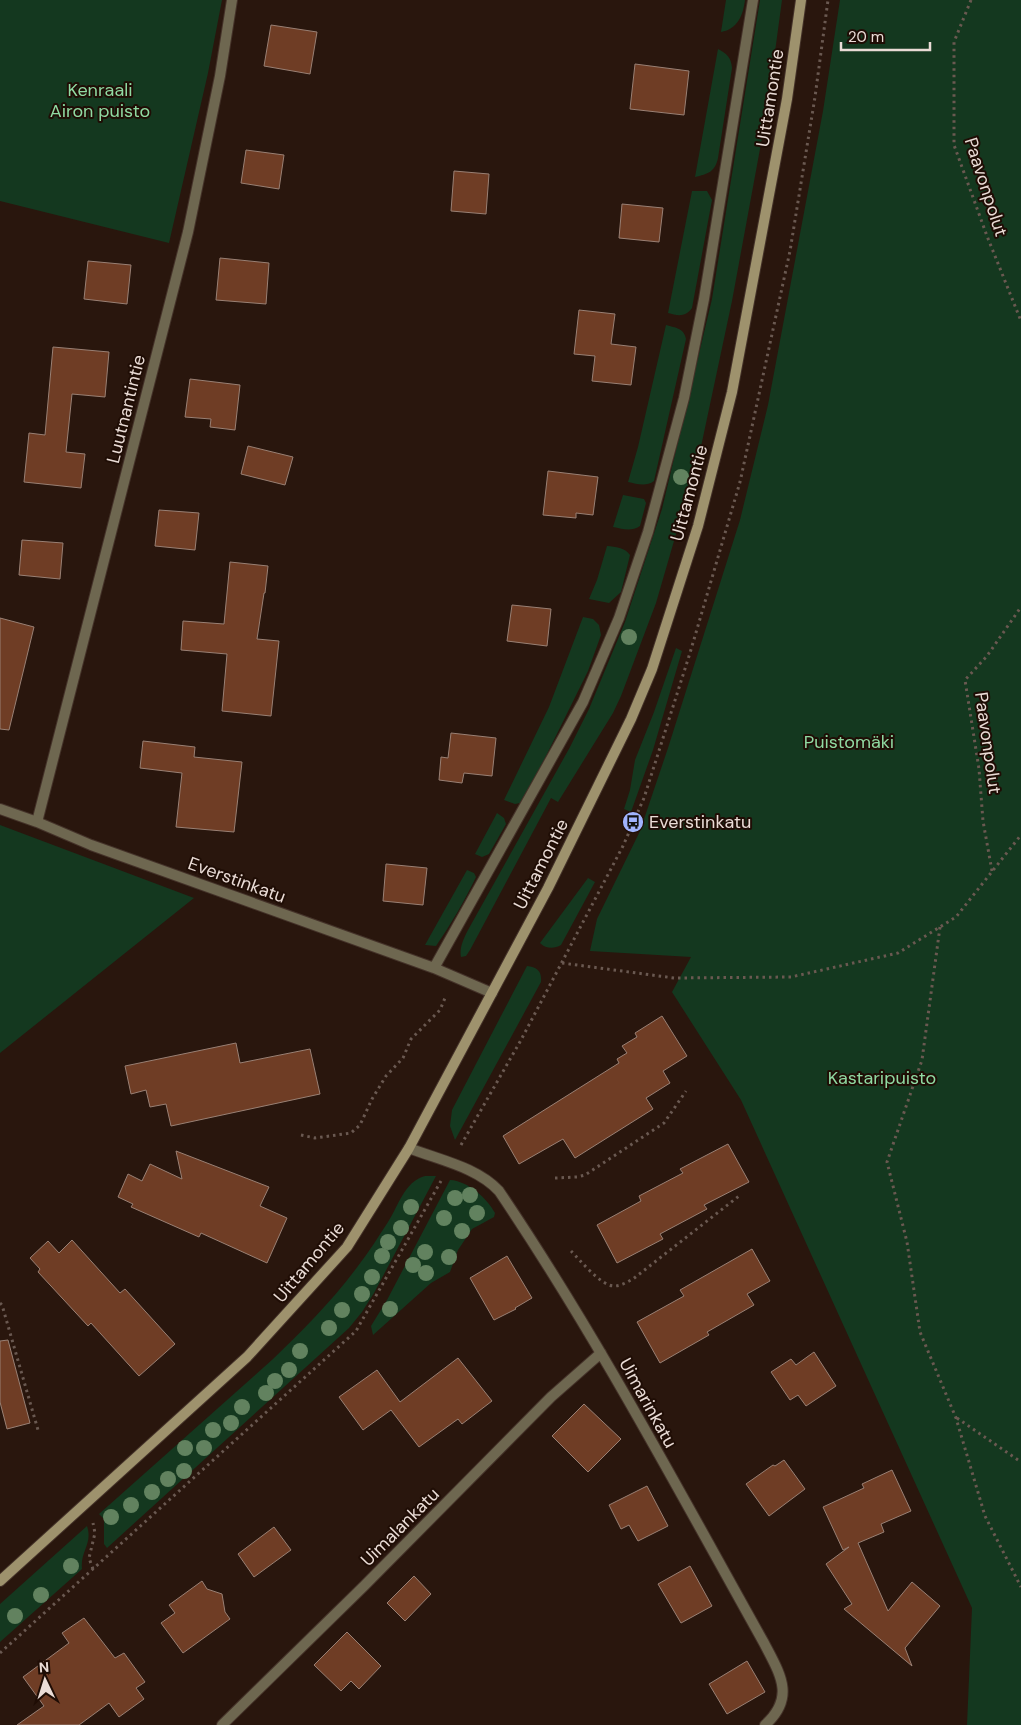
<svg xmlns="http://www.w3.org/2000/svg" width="1021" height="1725" viewBox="0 0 1021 1725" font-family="'DM Sans',sans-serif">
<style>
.green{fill:#14381f}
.building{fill:#6f3d25;stroke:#998074}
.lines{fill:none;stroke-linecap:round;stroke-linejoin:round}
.street-casing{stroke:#443229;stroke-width:12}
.secondary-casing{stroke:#443229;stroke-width:12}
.path{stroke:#6a5951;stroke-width:3;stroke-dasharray:2.5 4;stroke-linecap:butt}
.street{stroke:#6e6750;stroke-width:10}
.secondary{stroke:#9e926d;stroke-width:10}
.tree{fill:#62825f}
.labels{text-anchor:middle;stroke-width:4;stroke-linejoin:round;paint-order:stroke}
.park-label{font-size:18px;fill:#90daa2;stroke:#1f0d05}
.street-label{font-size:18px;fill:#eadcd6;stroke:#1f0d05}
.poi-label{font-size:18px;fill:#eadcd6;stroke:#1f0d05;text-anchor:start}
</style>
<rect width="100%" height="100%" fill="#29160d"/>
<!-- green -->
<path class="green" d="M 0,0 L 222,0 L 208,73 L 169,243 L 0,201 Z
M 726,0 L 745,0 C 743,15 738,29 721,32 Z
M 760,0 L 782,0 L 767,111 L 732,301 L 702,442 L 683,510 L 656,603 L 621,696 L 613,713 L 558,802 L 551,798 L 470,950 L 466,956 L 461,957 C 459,948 464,938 468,930 L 570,747 L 589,709 L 625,622 L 662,509 L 712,299 Z
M 840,0 L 1021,0 L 1021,1725 L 967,1725 L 972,1608 L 741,1100 L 672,992 L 691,957 L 590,951 L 597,919 L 640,831 L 668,748 L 740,520 L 768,405 L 823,111 Z
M 718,49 C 727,54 731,57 732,68 L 718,158 C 715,172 708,174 695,177 Z
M 692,191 L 707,191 L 712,200 L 692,308 C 686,317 678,316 668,313 Z
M 666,325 C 676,328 684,328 686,339 L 654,481 C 646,487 637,484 628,482 L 638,447 Z
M 623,495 L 644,499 L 646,503 L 640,526 C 631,532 623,529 613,527 Z
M 607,546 C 616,547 624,547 630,555 L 621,592 L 609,603 L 589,599 L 597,580 Z
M 583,617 L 593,619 L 599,625 L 601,635 L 588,671 L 544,760 L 520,803 L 515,804 L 504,800 L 549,707 Z
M 676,648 L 682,651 L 653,750 L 631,812 L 624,809 L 630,790 L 635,760 L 654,712 Z
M 497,813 L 504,818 L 506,824 L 489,854 L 482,857 L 475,854 Z
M 0,825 L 194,898 L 0,1053 Z
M 467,870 L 474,873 L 476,877 C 464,902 451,924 436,946 L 425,945 Z
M 588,878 L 595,882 L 561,945 C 554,949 546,949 540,943 Z
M 527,966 C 537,967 542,971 541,982 L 455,1140 L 450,1126 L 452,1110 Z
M 425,1176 L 436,1176 L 374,1293 L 362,1312 L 349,1328 L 107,1548 L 104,1544 L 104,1519 L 99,1514 L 273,1359 C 303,1330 333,1300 358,1266 C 369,1252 378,1237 388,1222 C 399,1205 404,1182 425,1176 Z
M 450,1180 C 468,1181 487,1198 495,1213 L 494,1217 L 472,1229 L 458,1250 L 450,1272 L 431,1283 L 373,1335 L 371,1326 L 387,1300 Z
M 87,1526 C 93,1544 80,1551 82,1569 L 0,1642 L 0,1604 Z"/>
<!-- building -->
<path class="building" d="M 271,25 L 317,32 L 310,74 L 264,66 Z
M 635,64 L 689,71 L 684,115 L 630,109 Z
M 246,150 L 284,155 L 279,189 L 241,183 Z
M 454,171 L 489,174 L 486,214 L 451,211 Z
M 622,204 L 663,208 L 659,242 L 619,238 Z
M 220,258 L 269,263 L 266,304 L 216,300 Z
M 88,261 L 131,265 L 127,304 L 84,299 Z
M 579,310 L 615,314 L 611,344 L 636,347 L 631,385 L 592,381 L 595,356 L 574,354 Z
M 53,347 L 109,352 L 105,397 L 72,394 L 66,452 L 85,454 L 81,488 L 24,482 L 29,433 L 45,435 Z
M 190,379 L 240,385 L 235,430 L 210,427 L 211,419 L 185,417 Z
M 248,446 L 293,457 L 285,485 L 241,474 Z
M 548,471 L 598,477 L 593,515 L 576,513 L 576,518 L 543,515 Z
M 159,510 L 199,513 L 195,550 L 155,546 Z
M 22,540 L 63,543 L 60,579 L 19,575 Z
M 230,562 L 268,566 L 265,593 L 264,593 L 257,639 L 279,641 L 271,716 L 222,711 L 227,654 L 181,650 L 183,621 L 224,624 Z
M 512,605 L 551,609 L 547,646 L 507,641 Z
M 0,618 L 34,627 L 9,730 L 0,729 Z
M 451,733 L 496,738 L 492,776 L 464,773 L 462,783 L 439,780 L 441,757 L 448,758 Z
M 143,741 L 195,747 L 194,757 L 242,762 L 234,832 L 176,827 L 182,773 L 140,768 Z
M 386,864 L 427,868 L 423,905 L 383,901 Z
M 662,1016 L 687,1056 L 663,1071 L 670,1083 L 646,1098 L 653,1109 L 575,1158 L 563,1139 L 519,1164 L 503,1136 L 619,1063 L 617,1059 L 627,1053 L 622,1046 L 637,1037 L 635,1033 Z
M 236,1043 L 240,1063 L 310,1049 L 320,1094 L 171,1126 L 166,1104 L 150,1107 L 146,1090 L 131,1094 L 125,1066 Z
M 728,1144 L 749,1182 L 704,1205 L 707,1209 L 660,1234 L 663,1239 L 617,1263 L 597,1225 L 641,1201 L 639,1196 L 683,1173 L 680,1169 Z
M 176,1151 L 269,1187 L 260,1206 L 287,1218 L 267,1263 L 201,1233 L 199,1237 L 131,1207 L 133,1204 L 118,1197 L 128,1174 L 142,1181 L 150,1164 L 182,1179 Z
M 72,1240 L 120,1293 L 125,1289 L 175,1344 L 139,1376 L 91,1323 L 88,1326 L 38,1272 L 40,1269 L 30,1258 L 48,1241 L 59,1253 Z
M 752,1249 L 770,1281 L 747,1294 L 754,1305 L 707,1332 L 709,1335 L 660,1363 L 637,1322 L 684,1296 L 680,1290 Z
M 507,1256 L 532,1298 L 515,1308 L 516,1309 L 494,1320 L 470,1278 Z
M 8,1340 L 30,1423 L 7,1429 L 0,1402 L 0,1341 Z
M 814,1352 L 836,1386 L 806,1406 L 798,1395 L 790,1400 L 771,1372 L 791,1359 L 796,1365 Z
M 458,1358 L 492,1401 L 462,1424 L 458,1419 L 419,1447 L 391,1410 L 363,1430 L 339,1397 L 377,1370 L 400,1402 Z
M 584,1404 L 621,1439 L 588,1472 L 552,1436 Z
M 784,1460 L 805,1489 L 769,1516 L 746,1484 L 773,1465 L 775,1466 Z
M 892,1470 L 911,1511 L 881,1524 L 884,1532 L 858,1543 L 888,1611 L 912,1582 L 940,1606 L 905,1648 L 912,1666 L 844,1609 L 852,1604 L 826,1564 L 849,1547 L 843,1550 L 823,1507 L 864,1488 L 862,1484 Z
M 647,1486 L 668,1526 L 638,1541 L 629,1525 L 621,1529 L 609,1505 Z
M 274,1527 L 291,1550 L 254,1577 L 238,1554 Z
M 690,1566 L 712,1606 L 681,1623 L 658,1584 Z
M 414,1576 L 431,1594 L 405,1621 L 387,1603 Z
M 202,1581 L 207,1589 L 222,1594 L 225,1612 L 230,1619 L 183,1653 L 161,1623 L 175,1613 L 169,1605 Z
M 84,1618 L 115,1658 L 124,1653 L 145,1682 L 136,1688 L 144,1699 L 119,1717 L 109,1703 L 79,1725 L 17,1725 L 44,1706 L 23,1677 L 69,1643 L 62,1633 Z
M 347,1632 L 381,1666 L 359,1689 L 351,1681 L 341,1691 L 314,1665 Z
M 747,1661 L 765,1692 L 727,1714 L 709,1684 Z"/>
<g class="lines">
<!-- street casing -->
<g class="street-casing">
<path id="street" d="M 0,809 L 37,822 L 91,845 L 434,968 L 492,993
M 37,822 L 188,232 L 220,76 L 232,0
M 434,968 L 583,702 L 619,618 L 648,532 L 684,398 L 704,299 L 753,0
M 409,1148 C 439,1160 477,1167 499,1191 C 597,1336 679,1491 764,1643 C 780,1674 796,1697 765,1725
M 222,1725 L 364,1586 L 551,1397 L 601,1353"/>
</g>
<!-- secondary casing -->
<g class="secondary-casing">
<path id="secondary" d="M 0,1581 L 247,1357 L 347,1247 L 409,1148 L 548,888 L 631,719 L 652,669 L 698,526 L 732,392 L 787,99 L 801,0"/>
</g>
<!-- path -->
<path class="path" d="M 971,0 L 954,42 L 954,145 L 987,236 L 1021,321
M 992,871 L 983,821 L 979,769 L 965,680 L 987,656 L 1021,607
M 940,927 L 922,1060 L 887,1162 L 907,1242 L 920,1332 L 956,1418 L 985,1516 L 1021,1587
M 562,963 L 674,978 L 791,977 L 898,953 L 956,917 L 1021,835
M 301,1135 L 315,1138 L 351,1133 L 360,1125 L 372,1099 L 386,1076 L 403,1058 L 411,1039 L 440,1010 L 445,998
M 461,1145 L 521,1040 L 623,846 L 644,798 L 690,653 L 740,482 L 790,251 L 815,97 L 828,0
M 555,1178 L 577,1177 L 585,1175 L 664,1123 L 686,1091
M 571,1251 C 580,1260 601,1286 614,1286 C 621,1286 627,1282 633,1279 L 739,1196
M 0,1303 L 2,1305 L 38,1430
M 957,1418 L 1021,1462
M 93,1569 L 89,1558 L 95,1533 L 93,1523
M 0,1653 L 356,1331 L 441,1181"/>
<!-- street -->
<use href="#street" class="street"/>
<!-- secondary -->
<use href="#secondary" class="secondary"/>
</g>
<!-- trees -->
<g class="tree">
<circle cx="681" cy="477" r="8"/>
<circle cx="629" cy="637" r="8"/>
<circle cx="470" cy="1195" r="8"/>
<circle cx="455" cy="1198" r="8"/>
<circle cx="411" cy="1207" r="8"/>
<circle cx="477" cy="1213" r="8"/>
<circle cx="444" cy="1218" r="8"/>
<circle cx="401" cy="1228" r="8"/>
<circle cx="462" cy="1231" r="8"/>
<circle cx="388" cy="1242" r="8"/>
<circle cx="425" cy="1252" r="8"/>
<circle cx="382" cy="1256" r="8"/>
<circle cx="449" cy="1257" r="8"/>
<circle cx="413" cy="1265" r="8"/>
<circle cx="426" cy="1273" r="8"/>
<circle cx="372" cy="1277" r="8"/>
<circle cx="362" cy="1294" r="8"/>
<circle cx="390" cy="1309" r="8"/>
<circle cx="342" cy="1310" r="8"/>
<circle cx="329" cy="1328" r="8"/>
<circle cx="300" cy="1351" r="8"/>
<circle cx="289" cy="1370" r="8"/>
<circle cx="275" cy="1381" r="8"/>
<circle cx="266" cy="1393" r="8"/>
<circle cx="242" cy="1407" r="8"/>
<circle cx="231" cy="1423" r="8"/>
<circle cx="213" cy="1430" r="8"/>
<circle cx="185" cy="1448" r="8"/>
<circle cx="204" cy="1448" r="8"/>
<circle cx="184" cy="1471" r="8"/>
<circle cx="168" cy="1479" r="8"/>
<circle cx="152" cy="1492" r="8"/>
<circle cx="131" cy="1505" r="8"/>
<circle cx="111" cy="1517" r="8"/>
<circle cx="71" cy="1566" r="8"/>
<circle cx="41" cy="1595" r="8"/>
<circle cx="15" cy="1616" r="8"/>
</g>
<!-- icons -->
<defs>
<g id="bus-disc" transform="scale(1.125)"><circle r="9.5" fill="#a0b3fd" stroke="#1f0d05"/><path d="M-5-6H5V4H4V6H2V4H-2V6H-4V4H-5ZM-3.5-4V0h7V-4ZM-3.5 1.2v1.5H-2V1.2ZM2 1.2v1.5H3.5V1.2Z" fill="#111"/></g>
</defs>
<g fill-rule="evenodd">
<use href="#bus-disc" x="633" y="822"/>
</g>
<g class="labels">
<!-- park labels -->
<g class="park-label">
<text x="100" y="96">Kenraali<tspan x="100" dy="21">Airon puisto</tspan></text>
<text x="849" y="748">Puistomäki</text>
<text x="882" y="1084">Kastaripuisto</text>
</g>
<!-- street labels -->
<g class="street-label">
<text transform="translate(770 98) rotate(-81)" y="6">Uittamontie</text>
<text transform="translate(986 187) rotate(72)" y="6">Paavonpolut</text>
<text transform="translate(126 409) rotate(-76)" y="6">Luutnantintie</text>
<text transform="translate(689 493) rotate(-75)" y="6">Uittamontie</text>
<text transform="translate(988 743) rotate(82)" y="6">Paavonpolut</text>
<text transform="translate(541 864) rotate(-63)" y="6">Uittamontie</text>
<text transform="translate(237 880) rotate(20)" y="6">Everstinkatu</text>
<text transform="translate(309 1262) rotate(-50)" y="6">Uittamontie</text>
<text transform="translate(648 1403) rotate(61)" y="6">Uimarinkatu</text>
<text transform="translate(400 1527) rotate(-45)" y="6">Uimalankatu</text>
</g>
<!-- poi labels -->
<g class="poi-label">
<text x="649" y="828">Everstinkatu</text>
</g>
</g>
<!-- north arrow -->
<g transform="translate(45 1680) rotate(356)" stroke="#1f0d05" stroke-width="4" paint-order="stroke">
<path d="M0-4L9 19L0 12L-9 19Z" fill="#eadcd6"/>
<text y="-8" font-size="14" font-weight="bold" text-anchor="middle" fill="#eadcd6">N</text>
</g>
<!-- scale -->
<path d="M841 42v8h89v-8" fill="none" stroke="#eadcd6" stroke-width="2.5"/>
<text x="848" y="42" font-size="15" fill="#eadcd6" stroke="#1f0d05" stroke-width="4" paint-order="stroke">20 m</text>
</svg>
